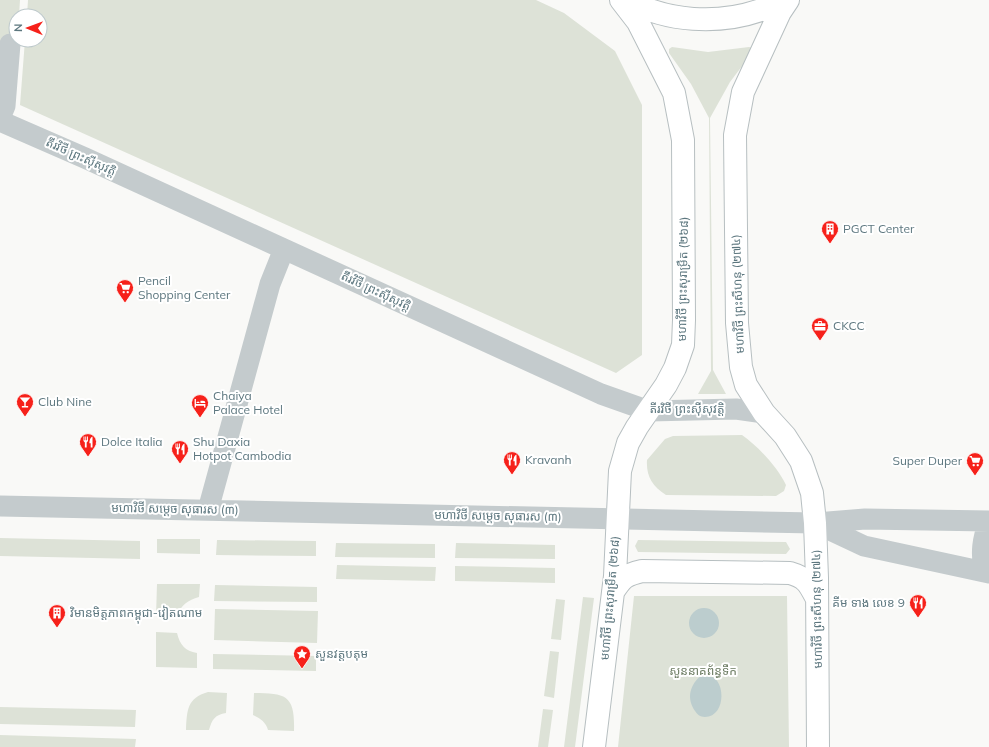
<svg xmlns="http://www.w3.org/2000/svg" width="989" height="747" viewBox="0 0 989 747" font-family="Mulish,'Noto Sans Khmer',sans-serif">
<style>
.green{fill:#dde2d7}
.water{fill:#bccdce}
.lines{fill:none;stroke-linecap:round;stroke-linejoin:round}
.major-casing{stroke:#b7bfc1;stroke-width:24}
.minor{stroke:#c4cbcd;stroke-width:21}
.major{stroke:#fff;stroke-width:22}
.labels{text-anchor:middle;stroke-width:4;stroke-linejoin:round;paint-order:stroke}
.street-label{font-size:12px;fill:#5d777f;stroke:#fff}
.poi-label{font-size:12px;fill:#5d777f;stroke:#fff;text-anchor:start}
.park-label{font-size:12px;fill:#6b7b61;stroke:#fff}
</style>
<rect width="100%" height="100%" fill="#f9f9f7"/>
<!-- green -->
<path class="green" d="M 0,0 L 20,0 L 19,16 L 16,16 L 16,40 L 0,110 Z
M 28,0 L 536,0 L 564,13 L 615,51 L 642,105 L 642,355 L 616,373 L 20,105 L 25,40 L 40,40 L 40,16 L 27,16 Z
M 672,47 L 708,52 L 749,47 L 753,48 L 752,53 L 730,82 L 710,118 L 713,370 L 726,394 L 698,394 L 711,371 L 709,118 L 691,84 L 669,53 L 669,49 Z
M 742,435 C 758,446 778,468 786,485 L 784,491 L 776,496 L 666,495 C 652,486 646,476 647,460 L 665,439 L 673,436 Z
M 0,538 L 140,541 L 140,559 L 0,556 Z
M 157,539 L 200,539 L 200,554 L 157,553 Z
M 217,540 L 316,541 L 316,556 L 216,555 Z
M 638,540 L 786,542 L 790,549 L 786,554 L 638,552 L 635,546 Z
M 336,543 L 435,544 L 435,558 L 335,557 Z
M 456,543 L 555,545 L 555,559 L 455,558 Z
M 337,565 L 436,567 L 435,581 L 336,579 Z
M 455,566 L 555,568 L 555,583 L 455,581 Z
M 157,584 L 200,584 L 199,597 C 188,600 181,605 177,616 L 156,616 Z
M 215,585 L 317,587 L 317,602 L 214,601 Z
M 634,596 L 787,596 L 789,747 L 618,747 Z
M 583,597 L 594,598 L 575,747 L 564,747 Z
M 556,599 L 565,600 L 561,640 L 551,639 Z
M 215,609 L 318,611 L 317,643 L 214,640 Z
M 156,632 L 177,633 C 180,645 185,651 197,653 L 197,668 L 156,667 Z
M 550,651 L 559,652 L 554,698 L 544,696 Z
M 213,654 L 316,656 L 316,671 L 213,669 Z
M 208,692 L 227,693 L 226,713 C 215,715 212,719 209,730 L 186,730 C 187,710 187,698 208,692 Z
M 254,693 C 287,693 295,696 294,731 L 268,730 C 266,722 260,718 253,715 Z
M 0,707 L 136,710 L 135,727 L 0,724 Z
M 543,709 L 553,710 L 548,747 L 538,747 Z
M 0,735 L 136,739 L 135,747 L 0,747 Z"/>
<!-- water -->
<path class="water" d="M689 623a15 15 0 1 1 30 0a15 15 0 1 1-30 0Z
M 702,675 C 727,671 728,717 705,717 C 700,717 697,714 695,711 C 686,698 690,684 702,675 Z"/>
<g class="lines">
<!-- major casing -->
<g class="major-casing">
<path id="major" d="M 627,0 C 668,22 718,25 761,10 C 768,8 774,3 780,0
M 788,0 L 780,12 L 743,92 L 735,135 L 737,323 L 741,367 L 746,385 L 764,413 L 785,436 L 801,461 L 812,493 L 815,523 L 817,578 L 818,747
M 613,592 C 622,578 625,575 642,571 L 790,573 C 807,578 809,584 817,599
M 594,747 L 615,576 L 620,471 L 628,443 L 637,427 L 666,385 L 675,368 L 683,345 L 684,320 L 683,140 L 674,93 L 638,22 L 621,0"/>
</g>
<!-- minor -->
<path class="minor" d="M 0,118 L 5,106 L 10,44
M 0,121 L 85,158 L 601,394 L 649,411 L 736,409 L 764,413
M 0,506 L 815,523 L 864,546 L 989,573
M 208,510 L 270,284 L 284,249
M 816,523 L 865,519 L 989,521
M 984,572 C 981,552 982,540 989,522"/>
<!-- major -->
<use href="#major" class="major"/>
</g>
<!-- icons -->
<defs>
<g id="building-pin" transform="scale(0.9)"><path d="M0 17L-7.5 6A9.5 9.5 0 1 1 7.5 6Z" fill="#f6211a" stroke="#fff"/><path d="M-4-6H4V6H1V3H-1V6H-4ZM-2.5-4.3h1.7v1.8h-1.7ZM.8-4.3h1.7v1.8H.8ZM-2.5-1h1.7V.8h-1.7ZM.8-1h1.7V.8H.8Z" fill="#fff"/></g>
<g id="supermarket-pin" transform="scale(0.9)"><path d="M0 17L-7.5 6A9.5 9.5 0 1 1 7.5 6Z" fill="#f6211a" stroke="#fff"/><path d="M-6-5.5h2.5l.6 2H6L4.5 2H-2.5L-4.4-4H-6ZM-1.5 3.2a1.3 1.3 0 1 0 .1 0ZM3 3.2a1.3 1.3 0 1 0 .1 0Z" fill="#fff"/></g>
<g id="office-pin" transform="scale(0.9)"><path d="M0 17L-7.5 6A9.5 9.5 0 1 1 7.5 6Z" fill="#f6211a" stroke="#fff"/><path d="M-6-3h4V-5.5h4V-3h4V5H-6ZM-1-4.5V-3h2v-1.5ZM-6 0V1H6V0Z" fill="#fff"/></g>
<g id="bar-pin" transform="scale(0.9)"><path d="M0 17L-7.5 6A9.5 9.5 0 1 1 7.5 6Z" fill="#f6211a" stroke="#fff"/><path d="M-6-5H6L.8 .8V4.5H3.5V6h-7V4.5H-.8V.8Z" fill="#fff"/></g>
<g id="hotel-pin" transform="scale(0.9)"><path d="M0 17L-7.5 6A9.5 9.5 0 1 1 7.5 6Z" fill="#f6211a" stroke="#fff"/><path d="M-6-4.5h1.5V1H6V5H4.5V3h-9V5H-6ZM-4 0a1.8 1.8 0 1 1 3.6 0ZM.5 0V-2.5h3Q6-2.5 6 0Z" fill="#fff"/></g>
<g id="restaurant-pin" transform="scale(0.9)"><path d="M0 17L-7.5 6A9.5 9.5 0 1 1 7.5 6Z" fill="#f6211a" stroke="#fff"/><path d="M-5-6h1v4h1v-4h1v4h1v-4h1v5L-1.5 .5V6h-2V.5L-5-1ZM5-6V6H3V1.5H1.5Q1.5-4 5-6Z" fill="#fff"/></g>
<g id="sight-pin" transform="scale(0.9)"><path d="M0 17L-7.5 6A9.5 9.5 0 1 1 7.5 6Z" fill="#f6211a" stroke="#fff"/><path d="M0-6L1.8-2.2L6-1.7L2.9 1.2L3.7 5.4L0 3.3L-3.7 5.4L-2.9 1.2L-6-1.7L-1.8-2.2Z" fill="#fff"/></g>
</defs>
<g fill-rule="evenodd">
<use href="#building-pin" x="830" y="229"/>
<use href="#supermarket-pin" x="125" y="288"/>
<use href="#office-pin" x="820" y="326"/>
<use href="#bar-pin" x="25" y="402"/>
<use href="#hotel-pin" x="200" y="403"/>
<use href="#restaurant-pin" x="88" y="442"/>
<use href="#restaurant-pin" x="180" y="449"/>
<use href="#restaurant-pin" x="512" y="460"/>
<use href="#supermarket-pin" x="975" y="461"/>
<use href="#restaurant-pin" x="918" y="603"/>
<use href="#building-pin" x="57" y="613"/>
<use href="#sight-pin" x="302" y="654"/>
</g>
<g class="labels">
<!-- street labels -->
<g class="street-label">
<text transform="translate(81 157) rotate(24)" y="4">តីរវិថី ព្រះស៊ីសុវត្តិ</text>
<text transform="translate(683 279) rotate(-89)" y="4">មហាវិថី ព្រះសុរាម្រឹត (២៦៨)</text>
<text transform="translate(376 291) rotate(25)" y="4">តីរវិថី ព្រះស៊ីសុវត្តិ</text>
<text transform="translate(738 294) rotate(-92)" y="4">មហាវិថី ព្រះសីហនុ (២៧៤)</text>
<text x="687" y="413">តីរវិថី ព្រះស៊ីសុវត្តិ</text>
<text transform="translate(175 509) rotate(1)" y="4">មហាវិថី សម្តេច សុធារស (៣)</text>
<text transform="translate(498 516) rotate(1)" y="4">មហាវិថី សម្តេច សុធារស (៣)</text>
<text transform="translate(610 598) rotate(-85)" y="4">មហាវិថី ព្រះសុរាម្រឹត (២៦៨)</text>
<text transform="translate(817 609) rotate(-91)" y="4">មហាវិថី ព្រះសីហនុ (២៧៤)</text>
</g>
<!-- poi labels -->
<g class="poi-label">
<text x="843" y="233">PGCT Center</text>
<text x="138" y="285">Pencil<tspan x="138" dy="14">Shopping Center</tspan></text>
<text x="833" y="330">CKCC</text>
<text x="213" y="400">Chaiya<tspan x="213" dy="14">Palace Hotel</tspan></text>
<text x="38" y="406">Club Nine</text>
<text x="101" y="446">Dolce Italia</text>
<text x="193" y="446">Shu Daxia<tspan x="193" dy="14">Hotpot Cambodia</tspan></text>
<text x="525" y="464">Kravanh</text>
<text x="962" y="465" text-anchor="end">Super Duper</text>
<text x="905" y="607" text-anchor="end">គីម ទាង លេខ 9</text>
<text x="70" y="617">វិមានមិត្តភាពកម្ពុជា-វៀតណាម</text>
<text x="315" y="658">សួនវត្តបតុម</text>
</g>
<!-- park labels -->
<g class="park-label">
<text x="703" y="675">សួននាគព័ន្ធទឹក</text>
</g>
</g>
<!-- north arrow -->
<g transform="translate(28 28) rotate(271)"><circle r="19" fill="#ffffff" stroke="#bec9cc"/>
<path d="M0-3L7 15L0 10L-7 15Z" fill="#f6211a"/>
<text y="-6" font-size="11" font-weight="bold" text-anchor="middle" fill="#5d777f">N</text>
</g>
</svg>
